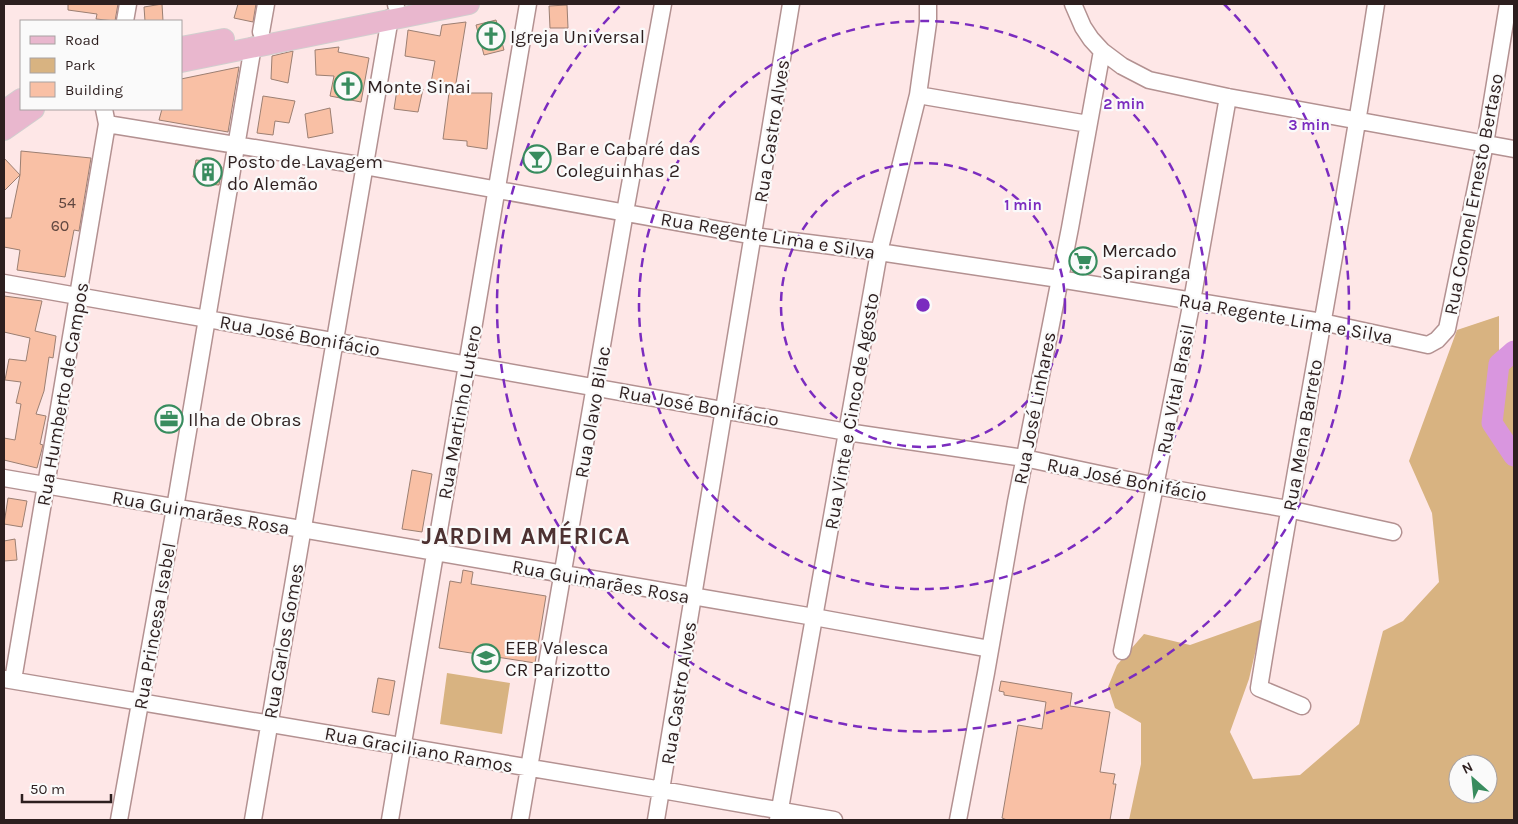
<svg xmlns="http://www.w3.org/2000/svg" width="1518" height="824" viewBox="0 0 1518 824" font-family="Karla,sans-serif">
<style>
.green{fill:#d8b381;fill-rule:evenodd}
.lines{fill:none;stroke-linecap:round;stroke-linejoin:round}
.river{stroke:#d996df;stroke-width:21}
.building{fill:#f9c0a5;stroke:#9c7f72}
.minor-casing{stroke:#b39191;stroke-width:19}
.major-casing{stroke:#d1cece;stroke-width:22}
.minor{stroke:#fff;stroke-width:16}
.major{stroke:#e9b7ce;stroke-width:20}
.ring{fill:none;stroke:#7b2cbf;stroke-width:2.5;stroke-dasharray:9 6}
.labels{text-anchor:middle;stroke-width:4.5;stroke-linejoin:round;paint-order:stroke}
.number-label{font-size:16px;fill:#604740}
.poi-label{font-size:19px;fill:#2d1f1f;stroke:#fafafa;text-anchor:start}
.street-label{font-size:19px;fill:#2d1f1f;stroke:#fafafa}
.district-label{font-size:24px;font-weight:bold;letter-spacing:1px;fill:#4d3131;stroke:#fafafa}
.centre{fill:#7b2cbf;stroke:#fafafa;stroke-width:2.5}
.ring-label{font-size:15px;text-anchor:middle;font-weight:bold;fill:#7b2cbf;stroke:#fafafa;stroke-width:4.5;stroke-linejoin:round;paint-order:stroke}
</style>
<rect width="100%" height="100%" fill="#fee7e7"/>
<!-- green -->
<path class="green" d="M 1499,316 L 1499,364 L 1514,351 L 1514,820 L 1129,820 L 1141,764 L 1141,723 L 1115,708 L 1108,687 L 1117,665 L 1144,634 L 1190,645 L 1263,619 L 1249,679 L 1230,732 L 1253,779 L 1300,775 L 1359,724 L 1383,631 L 1403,621 L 1439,582 L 1432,513 L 1409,461 L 1457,330 ZM 1458,764 L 1488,764 L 1488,794 L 1458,794 Z
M 447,673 L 510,683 L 502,734 L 440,724 Z"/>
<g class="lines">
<!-- river -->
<path class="river" d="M 1514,351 L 1499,364 L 1492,423 L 1514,456"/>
</g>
<!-- building -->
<path class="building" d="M 68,4 L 118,4 L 115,21 L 96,19 L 97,14 L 68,10 Z
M 162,4 L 163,21 L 145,21 L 144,7 Z
M 238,4 L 256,4 L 253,22 L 234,18 Z
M 567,5 L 568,28 L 550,28 L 549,6 Z
M 496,20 L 504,50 L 484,55 L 476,25 Z
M 466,22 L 455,89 L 430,88 L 435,61 L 405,56 L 408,30 L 440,36 L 442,25 Z
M 339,47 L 338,52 L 369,58 L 361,102 L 330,96 L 334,76 L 316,75 L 315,50 Z
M 293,51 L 288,83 L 271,79 L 272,56 Z
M 239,67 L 228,132 L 159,120 L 162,109 L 181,109 L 181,79 Z
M 398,83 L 423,89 L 418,112 L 394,109 Z
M 449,93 L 492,93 L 487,149 L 467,146 L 467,141 L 443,139 Z
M 263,96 L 295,101 L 289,123 L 275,121 L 273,135 L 257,133 Z
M 330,108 L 333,133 L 308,138 L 305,114 Z
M 21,151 L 91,158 L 79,231 L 74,230 L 65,277 L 17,270 L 20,250 L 4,247 L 4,218 L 11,218 L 20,175 Z
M 531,151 L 549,155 L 546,171 L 528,167 Z
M 4,158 L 20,175 L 4,191 Z
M 196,160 L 207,161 L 207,165 L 222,167 L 219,185 L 206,184 L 207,178 L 193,177 Z
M 4,296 L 42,301 L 35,331 L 56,336 L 53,358 L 49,357 L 44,391 L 36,414 L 46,416 L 40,444 L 43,445 L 37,468 L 4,460 L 4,438 L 15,440 L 21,404 L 16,403 L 21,382 L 5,380 L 9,359 L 26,361 L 30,338 L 4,332 Z
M 412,470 L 432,474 L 422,532 L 402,529 Z
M 8,498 L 27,501 L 22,527 L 4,524 Z
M 15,539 L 17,560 L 4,561 L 4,541 Z
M 463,570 L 473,572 L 471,584 L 546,596 L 535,663 L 439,648 L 450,581 L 461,583 Z
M 378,678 L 395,681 L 389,715 L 372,712 Z
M 1001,681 L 1072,693 L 1070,706 L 1110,712 L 1100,772 L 1115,774 L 1113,784 L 1116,784 L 1110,820 L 1007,820 L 1002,818 L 1018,725 L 1042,729 L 1046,702 L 1004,695 L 1004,692 L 999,691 Z"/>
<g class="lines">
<!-- minor casing -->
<g class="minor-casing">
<path id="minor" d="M 1073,4 L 1083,27 L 1091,39 L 1102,51 L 1122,66 L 1149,80 L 1228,97 L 1514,149
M 396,5 L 396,4
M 125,21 L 128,4
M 261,32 L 266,4
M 918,95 L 1088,124
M 107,124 L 365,166 L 754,236 L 879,252 L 1059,279 L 1322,322 L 1428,345 L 1437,340 L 1447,329 L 1485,144 L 1508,4
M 4,283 L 847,432 L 1024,458 L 1156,486 L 1288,509 L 1393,532
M 4,478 L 814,617 L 990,649
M 1122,651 L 1192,301 L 1228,97
M 4,679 L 662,790 L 834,820
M 13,680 L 107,124 L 104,109
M 1302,706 L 1259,688 C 1296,460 1341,233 1376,4
M 119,820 L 175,508 L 253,46
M 253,820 L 390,18
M 390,820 L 528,4
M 520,820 L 625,212 L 663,4
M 656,820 L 791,4
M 778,820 L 879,252 L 918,95 L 928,23 L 928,4
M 958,820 L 986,673 L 1016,502 L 1070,228 L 1102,51"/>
</g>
<!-- major casing -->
<g class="major-casing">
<path id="major" d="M 181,47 L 224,39
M 181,62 L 469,4
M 4,111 L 21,99
M 4,130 L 34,109"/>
</g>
<!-- minor -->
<use href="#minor" class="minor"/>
<!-- major -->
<use href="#major" class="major"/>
</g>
<!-- distance rings -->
<g class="ring">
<circle cx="923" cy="305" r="142"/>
<circle cx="923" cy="305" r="284"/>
<path d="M1224 4A426 426 0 1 1 622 4"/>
</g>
<!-- icons -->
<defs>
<g id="church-ring" transform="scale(1.4375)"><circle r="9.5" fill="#fafafa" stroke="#388c5e" stroke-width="1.5"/><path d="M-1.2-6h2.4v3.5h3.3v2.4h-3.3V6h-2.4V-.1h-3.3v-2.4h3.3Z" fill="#388c5e"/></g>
<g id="bar-ring" transform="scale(1.4375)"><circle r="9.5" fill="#fafafa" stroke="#388c5e" stroke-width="1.5"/><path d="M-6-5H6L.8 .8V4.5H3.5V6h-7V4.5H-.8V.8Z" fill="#388c5e"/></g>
<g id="building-ring" transform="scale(1.4375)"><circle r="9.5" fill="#fafafa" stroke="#388c5e" stroke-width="1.5"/><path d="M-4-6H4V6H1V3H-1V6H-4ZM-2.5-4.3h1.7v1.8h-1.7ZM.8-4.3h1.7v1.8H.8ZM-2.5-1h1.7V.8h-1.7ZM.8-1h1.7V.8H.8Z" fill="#388c5e"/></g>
<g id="supermarket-ring" transform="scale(1.4375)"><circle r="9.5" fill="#fafafa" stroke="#388c5e" stroke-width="1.5"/><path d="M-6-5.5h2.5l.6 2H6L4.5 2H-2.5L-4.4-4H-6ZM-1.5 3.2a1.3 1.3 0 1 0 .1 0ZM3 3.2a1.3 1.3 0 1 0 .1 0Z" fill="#388c5e"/></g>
<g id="office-ring" transform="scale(1.4375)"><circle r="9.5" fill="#fafafa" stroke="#388c5e" stroke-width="1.5"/><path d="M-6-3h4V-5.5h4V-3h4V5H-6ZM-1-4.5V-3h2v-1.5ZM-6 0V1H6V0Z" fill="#388c5e"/></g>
<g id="school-ring" transform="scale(1.4375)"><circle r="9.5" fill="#fafafa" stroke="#388c5e" stroke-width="1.5"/><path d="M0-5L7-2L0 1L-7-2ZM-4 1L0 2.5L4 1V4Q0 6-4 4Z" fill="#388c5e"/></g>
</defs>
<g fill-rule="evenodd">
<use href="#church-ring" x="491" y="36"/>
<use href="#church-ring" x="348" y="86"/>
<use href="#bar-ring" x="537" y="159"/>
<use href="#building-ring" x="208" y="172"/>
<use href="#supermarket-ring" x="1083" y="261"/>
<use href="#office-ring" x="169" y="419"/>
<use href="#school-ring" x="486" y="658"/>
</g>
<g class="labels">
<!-- number labels -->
<g class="number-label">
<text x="67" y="208">54</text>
<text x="60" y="231">60</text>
</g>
<!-- poi labels -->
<g class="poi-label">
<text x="510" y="43">Igreja Universal</text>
<text x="367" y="93">Monte Sinai</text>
<text x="556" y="155">Bar e Cabaré das<tspan x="556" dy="22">Coleguinhas 2</tspan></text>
<text x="227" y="168">Posto de Lavagem<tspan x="227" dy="22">do Alemão</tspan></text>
<text x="1102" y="257">Mercado<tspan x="1102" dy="22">Sapiranga</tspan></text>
<text x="188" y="426">Ilha de Obras</text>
<text x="505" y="654">EEB Valesca<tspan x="505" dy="22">CR Parizotto</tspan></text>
</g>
<!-- street labels -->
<g class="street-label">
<text transform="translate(771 131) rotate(-81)" y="7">Rua Castro Alves</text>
<text transform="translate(1473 194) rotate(-79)" y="7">Rua Coronel Ernesto Bertaso</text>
<text transform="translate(768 235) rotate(9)" y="7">Rua Regente Lima e Silva</text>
<text transform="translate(1286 318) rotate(10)" y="7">Rua Regente Lima e Silva</text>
<text transform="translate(300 335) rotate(10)" y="7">Rua José Bonifácio</text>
<text transform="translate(1175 389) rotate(-79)" y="7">Rua Vital Brasil</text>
<text transform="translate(62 394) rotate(-80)" y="7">Rua Humberto de Campos</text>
<text transform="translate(699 405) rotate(10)" y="7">Rua José Bonifácio</text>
<text transform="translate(1034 408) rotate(-79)" y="7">Rua José Linhares</text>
<text transform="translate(851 411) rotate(-80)" y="7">Rua Vinte e Cinco de Agosto</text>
<text transform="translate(459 412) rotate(-80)" y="7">Rua Martinho Lutero</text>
<text transform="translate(592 412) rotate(-80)" y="7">Rua Olavo Bilac</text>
<text transform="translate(1302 435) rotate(-80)" y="7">Rua Mena Barreto</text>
<text transform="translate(1127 479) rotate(11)" y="7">Rua José Bonifácio</text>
<text transform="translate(201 512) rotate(10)" y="7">Rua Guimarães Rosa</text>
<text transform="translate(601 581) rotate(10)" y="7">Rua Guimarães Rosa</text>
<text transform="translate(154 626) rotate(-80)" y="7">Rua Princesa Isabel</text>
<text transform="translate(283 641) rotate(-80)" y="7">Rua Carlos Gomes</text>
<text transform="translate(678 693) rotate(-81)" y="7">Rua Castro Alves</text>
<text transform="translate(419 749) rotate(10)" y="7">Rua Graciliano Ramos</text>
</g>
<!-- district labels -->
<g class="district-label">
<text x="526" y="544">JARDIM AMÉRICA</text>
</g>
</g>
<circle cx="923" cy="305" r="8" class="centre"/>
<g class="ring-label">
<text x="1124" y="109">2 min</text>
<text x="1309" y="130">3 min</text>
<text x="1023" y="210">1 min</text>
</g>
<!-- border -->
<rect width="1518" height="824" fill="none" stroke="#2d1f1f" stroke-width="10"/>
<!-- legend -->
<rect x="20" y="20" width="162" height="90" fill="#fafafa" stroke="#a8a2a2"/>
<rect x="30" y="36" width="25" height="8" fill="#e9b7ce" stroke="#a8a2a2"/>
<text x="65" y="45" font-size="15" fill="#2d1f1f">Road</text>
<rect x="30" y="58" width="25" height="15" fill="#d8b381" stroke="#a8a2a2"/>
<text x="65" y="70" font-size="15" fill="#2d1f1f">Park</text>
<rect x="30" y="82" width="25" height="15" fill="#f9c0a5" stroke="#a8a2a2"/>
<text x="65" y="95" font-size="15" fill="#2d1f1f">Building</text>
<!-- north arrow -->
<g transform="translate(1473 779) rotate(333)"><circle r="24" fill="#fafafa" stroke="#a8a2a2"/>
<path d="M0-4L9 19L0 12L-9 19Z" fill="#388c5e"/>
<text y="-8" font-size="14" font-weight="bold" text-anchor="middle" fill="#2d1f1f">N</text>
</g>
<!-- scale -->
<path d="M22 794v8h89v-8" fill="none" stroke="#2d1f1f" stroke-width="2.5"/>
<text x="30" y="794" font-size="15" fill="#2d1f1f" stroke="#fafafa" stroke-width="4" paint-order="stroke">50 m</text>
</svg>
